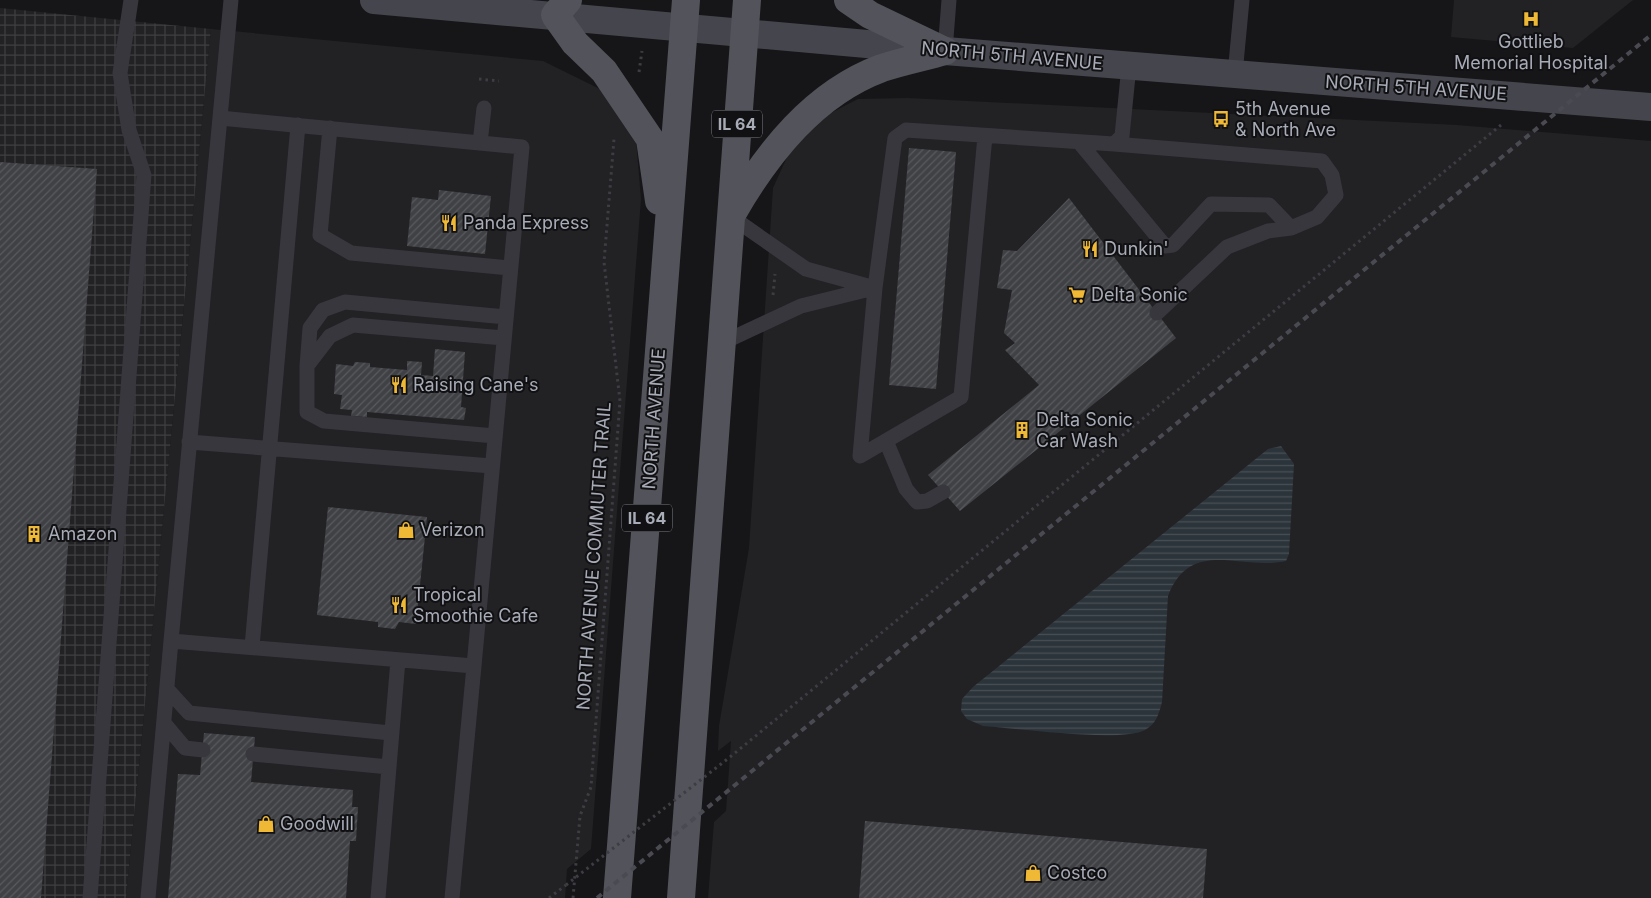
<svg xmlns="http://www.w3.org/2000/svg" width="1651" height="898" viewBox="0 0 1651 898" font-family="Inter,sans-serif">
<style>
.built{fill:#222225}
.industrial{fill:url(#industrial-grid)}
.water{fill:url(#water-rules)}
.building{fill:url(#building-hatch)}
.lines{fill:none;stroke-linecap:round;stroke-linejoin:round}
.path{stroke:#3d3e44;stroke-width:3;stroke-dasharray:2.5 4;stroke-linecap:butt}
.lane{stroke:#37373d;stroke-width:15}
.secondary{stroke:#45464d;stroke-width:28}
.primary{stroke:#53545b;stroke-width:28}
.rail{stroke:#4a4b52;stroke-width:4;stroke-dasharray:6 5;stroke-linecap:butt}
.path-bridge{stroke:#3d3e44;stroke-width:3;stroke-dasharray:2.5 4;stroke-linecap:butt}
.labels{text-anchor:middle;stroke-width:4;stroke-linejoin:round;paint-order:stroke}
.shield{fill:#111113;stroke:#7b7e86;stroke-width:1}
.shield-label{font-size:16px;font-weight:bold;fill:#a8acb7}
.poi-label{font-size:18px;fill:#a8acb7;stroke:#111113;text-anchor:start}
.street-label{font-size:18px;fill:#a8acb7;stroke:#111113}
</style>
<defs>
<pattern id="industrial-grid" width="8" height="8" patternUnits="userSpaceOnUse" patternTransform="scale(1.25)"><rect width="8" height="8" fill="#222225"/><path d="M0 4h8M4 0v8" fill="none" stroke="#3f3f42"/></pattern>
<pattern id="water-rules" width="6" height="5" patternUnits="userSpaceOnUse" patternTransform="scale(1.25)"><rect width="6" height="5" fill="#2c343b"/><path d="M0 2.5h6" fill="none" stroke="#484f55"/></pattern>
<pattern id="building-hatch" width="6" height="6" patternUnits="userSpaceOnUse" patternTransform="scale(1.25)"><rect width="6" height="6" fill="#404145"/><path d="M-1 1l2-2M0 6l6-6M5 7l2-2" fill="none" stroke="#595a5e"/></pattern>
</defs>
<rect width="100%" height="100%" fill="#161618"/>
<!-- built -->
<path class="built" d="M 1454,0 L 1633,0 L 1573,48 L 1451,37 Z
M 211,29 L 543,61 L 606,92 L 636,139 L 641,199 L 591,849 L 567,869 L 565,898 L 126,898 Z
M 908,98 L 1457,125 L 1651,141 L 1651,898 L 708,898 L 714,822 L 726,811 L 731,741 L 718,751 L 719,726 L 749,548 L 773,188 L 788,155 L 819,119 L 858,99 Z"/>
<!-- industrial -->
<path class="industrial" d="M 0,8 L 211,29 L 126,898 L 0,898 Z"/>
<!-- water -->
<path class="water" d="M 1281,446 L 1294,464 L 1289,554 L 1286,561 C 1240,571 1191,537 1168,596 L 1162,702 C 1159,714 1156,724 1145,730 C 1121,743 1015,728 983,726 L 967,719 L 961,711 L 962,699 L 973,687 L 1268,449 Z"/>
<!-- building -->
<path class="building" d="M 909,148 L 956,152 L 936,389 L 889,385 Z
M 0,162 L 97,169 L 41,898 L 0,898 Z
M 439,190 L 491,196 L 485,254 L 407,246 L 412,197 L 438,200 Z
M 1069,198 L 1176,338 L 960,511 L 928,475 L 1039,385 L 1005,350 L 1015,343 L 1004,333 L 1012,290 L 997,288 L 1003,250 L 1017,251 Z
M 435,349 L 465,352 L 461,407 L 466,408 L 464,420 L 367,412 L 367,417 L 351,416 L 352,410 L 340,409 L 342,395 L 334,394 L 336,364 L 353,366 L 355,362 L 370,363 L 370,367 L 407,370 L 407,361 L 422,362 L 421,375 L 433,376 Z
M 328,507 L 427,517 L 416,624 L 399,622 L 395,629 L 378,627 L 378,622 L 317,615 Z
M 204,733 L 255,737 L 251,782 L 353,790 L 352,807 L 358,807 L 356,841 L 350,841 L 346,898 L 168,898 L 178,774 L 200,775 Z
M 865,821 L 1207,849 L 1203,898 L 859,898 Z"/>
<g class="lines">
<!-- path -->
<path class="path" d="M 639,72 L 642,51
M 479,79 L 499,81
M 773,295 L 775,274
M 730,757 L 1501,125
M 549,898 L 566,885
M 573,898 L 580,816 L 591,787 L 620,401 L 604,262 L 614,139"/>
<!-- lane -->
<path class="lane" d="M 945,51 L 949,0
M 1235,74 L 1242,0
M 220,118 L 522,147 L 474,666 L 171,641 L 231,0
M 330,128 L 320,235 L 351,253 L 510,268
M 985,136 L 961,397 L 860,456 L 875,288 L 895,138 L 906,130 L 1114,144 L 1122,136 L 1129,66
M 1079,142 L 1165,246 L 1173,245 L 1211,204 L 1269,205 L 1291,228
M 480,143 L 484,108
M 1114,144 L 1322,161 L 1332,175 L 1336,195 L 1317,217 L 1291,228 L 1268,231 L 1227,247 L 1157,313
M 730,216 L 806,269 L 875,288
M 724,342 L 801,306 L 874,288
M 307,366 L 310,328 L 323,310 L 345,302 L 506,317
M 495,436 L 324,421 L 307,412 L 307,366 L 330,336 L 353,325 L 504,338
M 886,441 L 906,489 L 917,502 L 927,501 L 943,492
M 189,442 L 492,466
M 252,647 L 298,125
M 167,689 L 189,713 L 391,733
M 164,723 L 185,748 L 203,750
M 253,754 L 389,767
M 90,898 L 144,175 L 129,130 L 120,73 L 131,0
M 148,898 L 171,641
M 378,898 L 398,660
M 452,898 L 474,666"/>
<!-- secondary -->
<path class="secondary" d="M 374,0 L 945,51 L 1651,107"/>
<!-- primary -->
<path class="primary" d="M 568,0 L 555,15 L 575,43 L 604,71 L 650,139 L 659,201
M 848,0 L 870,15 L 945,51
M 732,214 C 767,153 814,93 882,68 C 903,61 924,57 945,51
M 617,898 L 686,0
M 681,898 L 747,0"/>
<!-- rail -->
<path class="rail" d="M 597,898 L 1651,35"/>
<!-- path-bridge -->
<path class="path-bridge" d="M 566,885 L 730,757"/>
</g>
<!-- icons -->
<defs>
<g id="hospital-bare" transform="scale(1.35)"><path d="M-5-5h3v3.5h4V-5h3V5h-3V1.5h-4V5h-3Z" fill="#efb936" stroke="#111113" stroke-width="2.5" paint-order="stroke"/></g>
<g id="bus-bare" transform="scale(1.35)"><path d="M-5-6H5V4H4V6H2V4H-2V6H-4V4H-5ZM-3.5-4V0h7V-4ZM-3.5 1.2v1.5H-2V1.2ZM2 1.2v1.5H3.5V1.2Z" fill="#efb936" stroke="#111113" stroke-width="2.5" paint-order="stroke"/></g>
<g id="restaurant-bare" transform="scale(1.35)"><path d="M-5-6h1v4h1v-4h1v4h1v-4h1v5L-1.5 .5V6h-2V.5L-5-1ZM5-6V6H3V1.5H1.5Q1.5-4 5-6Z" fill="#efb936" stroke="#111113" stroke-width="2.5" paint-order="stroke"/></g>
<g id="supermarket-bare" transform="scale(1.35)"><path d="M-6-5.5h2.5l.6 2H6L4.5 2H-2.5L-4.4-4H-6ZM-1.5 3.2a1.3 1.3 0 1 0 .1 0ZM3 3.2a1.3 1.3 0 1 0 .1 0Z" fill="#efb936" stroke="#111113" stroke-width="2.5" paint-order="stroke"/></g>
<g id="building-bare" transform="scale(1.35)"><path d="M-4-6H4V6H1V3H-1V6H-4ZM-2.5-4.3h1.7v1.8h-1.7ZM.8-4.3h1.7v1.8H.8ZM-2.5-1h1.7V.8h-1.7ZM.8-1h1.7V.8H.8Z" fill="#efb936" stroke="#111113" stroke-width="2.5" paint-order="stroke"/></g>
<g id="shop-bare" transform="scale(1.35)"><path d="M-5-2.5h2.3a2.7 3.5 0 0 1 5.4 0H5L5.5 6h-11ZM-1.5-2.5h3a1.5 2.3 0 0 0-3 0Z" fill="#efb936" stroke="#111113" stroke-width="2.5" paint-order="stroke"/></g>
</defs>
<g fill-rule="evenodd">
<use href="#hospital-bare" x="1531" y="19"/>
<use href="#bus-bare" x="1221" y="119"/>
<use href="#restaurant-bare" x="449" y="223"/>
<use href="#restaurant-bare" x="1090" y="249"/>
<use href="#supermarket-bare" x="1077" y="295"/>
<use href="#restaurant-bare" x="399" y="385"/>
<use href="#building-bare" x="1022" y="430"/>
<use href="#shop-bare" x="406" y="530"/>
<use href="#building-bare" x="34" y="534"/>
<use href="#restaurant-bare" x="399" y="605"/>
<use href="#shop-bare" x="266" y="824"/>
<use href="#shop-bare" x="1033" y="873"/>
</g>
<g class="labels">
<!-- shield labels -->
<g class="shield">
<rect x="712" y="110.5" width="50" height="27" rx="4"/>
<rect x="622" y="504.5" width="50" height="27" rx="4"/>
</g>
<g class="shield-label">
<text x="737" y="130">IL 64</text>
<text x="647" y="524">IL 64</text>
</g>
<!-- poi labels -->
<g class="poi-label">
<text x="1531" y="48" text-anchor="middle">Gottlieb<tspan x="1531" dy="21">Memorial Hospital</tspan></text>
<text x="1235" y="115">5th Avenue<tspan x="1235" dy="21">&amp; North Ave</tspan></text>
<text x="463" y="229">Panda Express</text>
<text x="1104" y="255">Dunkin'</text>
<text x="1091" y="301">Delta Sonic</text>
<text x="413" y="391">Raising Cane's</text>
<text x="1036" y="426">Delta Sonic<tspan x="1036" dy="21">Car Wash</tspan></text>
<text x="420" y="536">Verizon</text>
<text x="48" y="540">Amazon</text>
<text x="413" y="601">Tropical<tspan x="413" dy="21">Smoothie Cafe</tspan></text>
<text x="280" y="830">Goodwill</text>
<text x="1047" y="879">Costco</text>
</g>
<!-- street labels -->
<g class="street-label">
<text transform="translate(1012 56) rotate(5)" y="6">NORTH 5TH AVENUE</text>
<text transform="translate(1416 88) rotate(4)" y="6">NORTH 5TH AVENUE</text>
<text transform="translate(654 419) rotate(-86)" y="6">NORTH AVENUE</text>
<text transform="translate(594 556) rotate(-86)" y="6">NORTH AVENUE COMMUTER TRAIL</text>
</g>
</g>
</svg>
